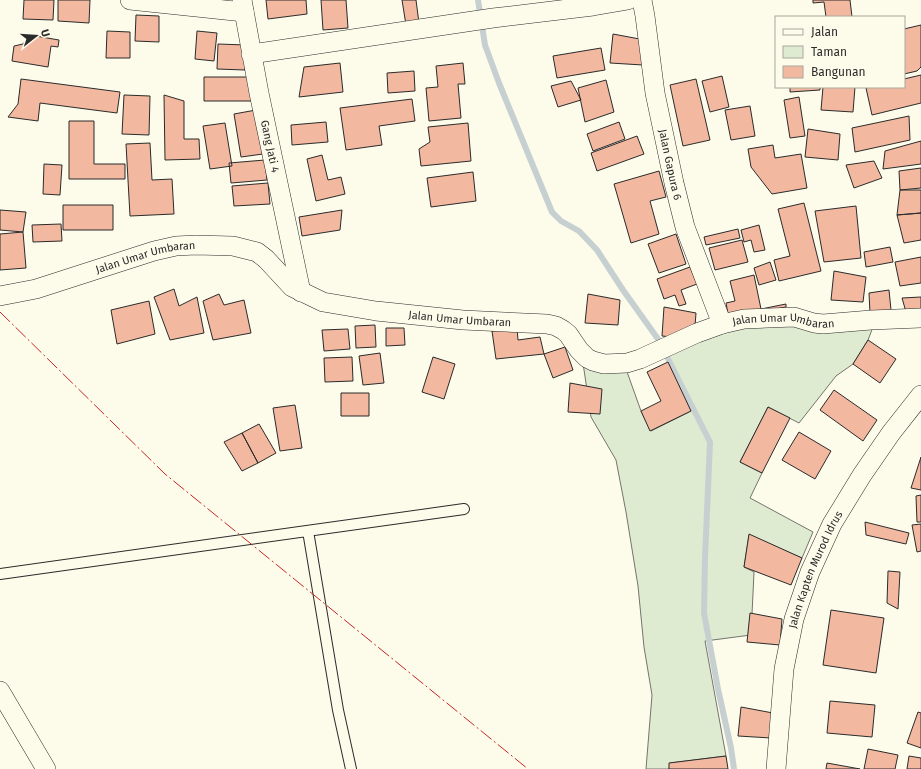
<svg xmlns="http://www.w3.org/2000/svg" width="921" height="769" viewBox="0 0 921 769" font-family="'Fira Sans',sans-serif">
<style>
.green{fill:#deebd1;stroke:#74746e}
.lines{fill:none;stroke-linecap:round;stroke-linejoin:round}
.stream{stroke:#c7d0d0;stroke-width:6}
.building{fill:#f2b8a0;stroke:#2b2b2b}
.service-casing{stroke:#2b2b2b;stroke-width:12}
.minor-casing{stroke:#2b2b2b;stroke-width:20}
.service{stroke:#fdfbea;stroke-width:10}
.minor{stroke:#fdfbea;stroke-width:19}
.power{stroke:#c62828;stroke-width:1;stroke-dasharray:14 3 2 3;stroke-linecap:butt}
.labels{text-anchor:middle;stroke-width:3;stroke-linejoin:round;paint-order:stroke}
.street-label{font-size:11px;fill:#2b2b2b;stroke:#fdfbea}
</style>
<rect width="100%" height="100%" fill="#fdfbea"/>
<!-- green -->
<path class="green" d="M 760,324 L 873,327 L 868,340 L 853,364 L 836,376 L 799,423 L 768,407 L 740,462 L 762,473 L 750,498 L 813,532 L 802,558 L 749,535 L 744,567 L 754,572 L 751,635 L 705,641 L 726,756 L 670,763 L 669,769 L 646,769 L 652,695 L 644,647 L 638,586 L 626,512 L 616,460 L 591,417 L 583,363 L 626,369 L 641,411 L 651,431 L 691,411 L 664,354 L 691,341 Z"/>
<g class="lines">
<!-- stream -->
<path class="stream" d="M 478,0 L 485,45 L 499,83 L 552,212 L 561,221 L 579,231 L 597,250 L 623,290 L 658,339 L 710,442 L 705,558 L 704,613 L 718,689 L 731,748 L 734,769"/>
</g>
<!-- building -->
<path class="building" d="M 24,0 L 54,0 L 53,20 L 23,19 Z
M 58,0 L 90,0 L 89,23 L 58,21 Z
M 266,0 L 306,0 L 307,14 L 268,19 Z
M 321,0 L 346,0 L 348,28 L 323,30 Z
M 402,0 L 416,0 L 419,23 L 406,25 Z
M 813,0 L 850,0 L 852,17 L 826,17 L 824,2 L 813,3 Z
M 136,15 L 159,16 L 159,42 L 135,41 Z
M 921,25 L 921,67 L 917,71 L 904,74 L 904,29 Z
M 107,31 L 130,32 L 130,58 L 106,58 Z
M 197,31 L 217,33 L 214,61 L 195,59 Z
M 613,34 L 645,40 L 643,65 L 610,63 Z
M 30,35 L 59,40 L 58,47 L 51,46 L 48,67 L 12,61 L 14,46 L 23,44 Z
M 218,44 L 246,45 L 245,70 L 217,69 Z
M 601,48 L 605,70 L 557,78 L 553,56 Z
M 340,63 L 343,92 L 299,97 L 304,67 Z
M 463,63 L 465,84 L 458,84 L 461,118 L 429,121 L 426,88 L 438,87 L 436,66 Z
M 414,71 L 415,91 L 388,93 L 387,73 Z
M 921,75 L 921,103 L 872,115 L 866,88 L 871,87 L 904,87 L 904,79 Z
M 722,76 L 729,107 L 710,112 L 702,81 Z
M 204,77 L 254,77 L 254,101 L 204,101 Z
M 21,79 L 120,92 L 117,113 L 40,103 L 38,121 L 8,117 L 18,104 Z
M 696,79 L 710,140 L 683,146 L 670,85 Z
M 606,80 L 614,112 L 585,122 L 578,88 Z
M 571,81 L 581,100 L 558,107 L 551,86 Z
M 790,87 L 820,87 L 820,90 L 790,92 Z
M 823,87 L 855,87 L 853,112 L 821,110 Z
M 124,95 L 150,96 L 149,135 L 122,134 Z
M 164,95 L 184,101 L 184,139 L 199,139 L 200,159 L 165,160 Z
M 799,97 L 805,136 L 790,138 L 784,100 Z
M 412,99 L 415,121 L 379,126 L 382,145 L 346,150 L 340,108 Z
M 750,106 L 755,136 L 731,140 L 725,110 Z
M 256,110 L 263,154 L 241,157 L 234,114 Z
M 909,116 L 910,140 L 855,152 L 852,128 Z
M 69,121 L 94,121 L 94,164 L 125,164 L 125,179 L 69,179 Z
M 326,122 L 328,142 L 292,145 L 291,125 Z
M 619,122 L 625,139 L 593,151 L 587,134 Z
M 225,123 L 232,166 L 210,169 L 203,126 Z
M 468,123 L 471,161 L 421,166 L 419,149 L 430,142 L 428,127 Z
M 808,129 L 840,134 L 838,160 L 805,157 Z
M 637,136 L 644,154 L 597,171 L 591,153 Z
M 921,141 L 921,164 L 883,169 L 885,151 Z
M 150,143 L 152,180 L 172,179 L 174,214 L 130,216 L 126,144 Z
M 773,145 L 775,158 L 801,154 L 807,188 L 772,194 L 751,167 L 748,149 Z
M 322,155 L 328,180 L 341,177 L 345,194 L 316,201 L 307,159 Z
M 265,160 L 267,180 L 231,183 L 229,163 Z
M 874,161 L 882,178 L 854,188 L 846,165 Z
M 44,164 L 62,165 L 60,195 L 43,194 Z
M 921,168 L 921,188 L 900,190 L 899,171 Z
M 659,171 L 666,197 L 650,201 L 659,234 L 631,243 L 614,184 Z
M 473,172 L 476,201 L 431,207 L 427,178 Z
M 268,183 L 270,204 L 234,206 L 232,186 Z
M 900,190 L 921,190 L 921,213 L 897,215 Z
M 804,203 L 821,271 L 779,281 L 774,260 L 790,256 L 778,209 Z
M 63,205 L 113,205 L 113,230 L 63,230 Z
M 856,206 L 861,258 L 824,262 L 815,211 Z
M 0,210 L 26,212 L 23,232 L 0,230 Z
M 342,210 L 340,230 L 302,236 L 299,217 Z
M 921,213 L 921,240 L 904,243 L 897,215 Z
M 61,224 L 62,241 L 33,242 L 32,225 Z
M 759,225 L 765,250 L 754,252 L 751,240 L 744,242 L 741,230 Z
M 738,229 L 740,238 L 706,245 L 704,237 Z
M 23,232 L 26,268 L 0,270 L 0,234 Z
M 676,234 L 686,264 L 659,273 L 648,244 Z
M 742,240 L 748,262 L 715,270 L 709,248 Z
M 890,247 L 893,262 L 866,267 L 864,252 Z
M 921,257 L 921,283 L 900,286 L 895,262 Z
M 770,262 L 776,280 L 759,285 L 754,268 Z
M 690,267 L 697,284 L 681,290 L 686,304 L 679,306 L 675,295 L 664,299 L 657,279 Z
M 834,271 L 866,277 L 863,302 L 831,300 Z
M 754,275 L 761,309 L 786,304 L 786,307 L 729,319 L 726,303 L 735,301 L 730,281 Z
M 174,289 L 179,306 L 197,297 L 204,333 L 170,340 L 154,297 Z
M 889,290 L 891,310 L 870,313 L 869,293 Z
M 219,294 L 224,305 L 244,300 L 251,333 L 213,340 L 203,301 Z
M 588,294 L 620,300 L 618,325 L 585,323 Z
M 921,297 L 921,311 L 906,312 L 902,298 Z
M 149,301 L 155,334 L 117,344 L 111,310 Z
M 664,307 L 696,313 L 694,339 L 662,336 Z
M 375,325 L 376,347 L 356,348 L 355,326 Z
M 386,328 L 404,328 L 405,345 L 386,346 Z
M 517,328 L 518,340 L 540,337 L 544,354 L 496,359 L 492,331 Z
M 348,329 L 350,349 L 324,351 L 322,330 Z
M 868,340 L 896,359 L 880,383 L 853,364 Z
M 565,347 L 573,370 L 553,378 L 544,354 Z
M 380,353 L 384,383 L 363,385 L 359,356 Z
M 352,357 L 353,381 L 325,382 L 324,358 Z
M 433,357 L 455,364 L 444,399 L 422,392 Z
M 668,362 L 691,411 L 650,431 L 641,411 L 661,401 L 647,372 Z
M 570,383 L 602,389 L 600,414 L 568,412 Z
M 834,390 L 877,420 L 863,441 L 820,410 Z
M 341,393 L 369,393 L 369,416 L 341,416 Z
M 295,405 L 302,448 L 280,451 L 273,408 Z
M 768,407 L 790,418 L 762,473 L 740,462 Z
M 259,424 L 276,453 L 258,463 L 242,433 Z
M 799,432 L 831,451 L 815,479 L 782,460 Z
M 242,433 L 258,463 L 242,471 L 224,442 Z
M 921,457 L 921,490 L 911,488 Z
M 921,495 L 921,522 L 917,522 L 916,496 Z
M 865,522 L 909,533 L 906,544 L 866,535 Z
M 921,524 L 921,551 L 917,552 L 912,525 Z
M 749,534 L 802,558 L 791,585 L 744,567 Z
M 888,571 L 900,572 L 898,609 L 887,603 Z
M 831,610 L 884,618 L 876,673 L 823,665 Z
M 750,613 L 782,619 L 780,645 L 747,642 Z
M 830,701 L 875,705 L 872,737 L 827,733 Z
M 741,707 L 773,713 L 771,738 L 738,736 Z
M 918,712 L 921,713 L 921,748 L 907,743 Z
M 868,749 L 898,755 L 895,769 L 864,769 Z
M 726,756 L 728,769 L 669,769 L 669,763 Z
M 909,756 L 921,758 L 921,769 L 907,769 Z
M 827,763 L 860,769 L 826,769 Z"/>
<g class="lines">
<!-- service casing -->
<g class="service-casing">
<path id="service" d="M 308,531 L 338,710 L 351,769
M 0,574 L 464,509"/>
</g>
<!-- minor casing -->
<g class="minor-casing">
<g id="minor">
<path d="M 130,0 L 244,12"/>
<path id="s1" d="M 242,0 L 259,93 L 301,292"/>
<path id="s2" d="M 642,0 L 645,16 L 655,93 L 674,183 L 685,227 L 722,324"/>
<path d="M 251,54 L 493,18 L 593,6 L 628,0"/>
<path id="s3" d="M 0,296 L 36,289 L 154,251 L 176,246 L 196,245 L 233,246 L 257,252 L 266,259 L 292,287 L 323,302 L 376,311 L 463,320 L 547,324 L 556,326 L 563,330 L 568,334 L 579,350 L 587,358 L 593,361 L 604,364 L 627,363 L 640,359 L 697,333 L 722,324 L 744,319 L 794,317 L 814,323 L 823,324 L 871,320 L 921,318"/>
<path d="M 0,691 L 46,769"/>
<path id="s4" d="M 776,769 L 784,669 L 794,619 L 810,572 L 832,524 L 862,475 L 891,433 L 921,395"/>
</g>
</g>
<!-- service -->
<use href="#service" class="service"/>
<!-- minor -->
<use href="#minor" class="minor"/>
<!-- power -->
<path class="power" d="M 0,312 L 165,474 L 528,769"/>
</g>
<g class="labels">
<!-- street labels -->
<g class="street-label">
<text dy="4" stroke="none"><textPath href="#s1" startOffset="149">Gang Jati 4</textPath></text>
<text dy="4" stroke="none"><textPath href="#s2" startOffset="167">Jalan Gapura 6</textPath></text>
<text dy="4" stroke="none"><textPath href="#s3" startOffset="151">Jalan Umar Umbaran</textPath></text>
<text dy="4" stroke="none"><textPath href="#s3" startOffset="487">Jalan Umar Umbaran</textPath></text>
<text dy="4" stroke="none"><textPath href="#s3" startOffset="835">Jalan Umar Umbaran</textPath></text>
<text dy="4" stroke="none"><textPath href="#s4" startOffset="205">Jalan Kapten Murod Idrus</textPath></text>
</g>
</g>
<!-- legend -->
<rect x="775" y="16" width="130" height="72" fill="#fdfbea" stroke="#a9a89e"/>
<rect x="783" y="29" width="20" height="6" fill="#fdfbea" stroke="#a9a89e"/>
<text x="811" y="36" font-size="12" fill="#2b2b2b">Jalan</text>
<rect x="783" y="46" width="20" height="12" fill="#deebd1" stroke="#a9a89e"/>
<text x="811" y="56" font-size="12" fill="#2b2b2b">Taman</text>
<rect x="783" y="66" width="20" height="12" fill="#f2b8a0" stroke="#a9a89e"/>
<text x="811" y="76" font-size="12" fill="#2b2b2b">Bangunan</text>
<!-- north arrow -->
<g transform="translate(36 36) rotate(73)" stroke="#fdfbea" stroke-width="3" paint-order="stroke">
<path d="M0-3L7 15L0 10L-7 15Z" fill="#2b2b2b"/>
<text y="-6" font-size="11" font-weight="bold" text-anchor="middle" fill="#2b2b2b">U</text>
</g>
</svg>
